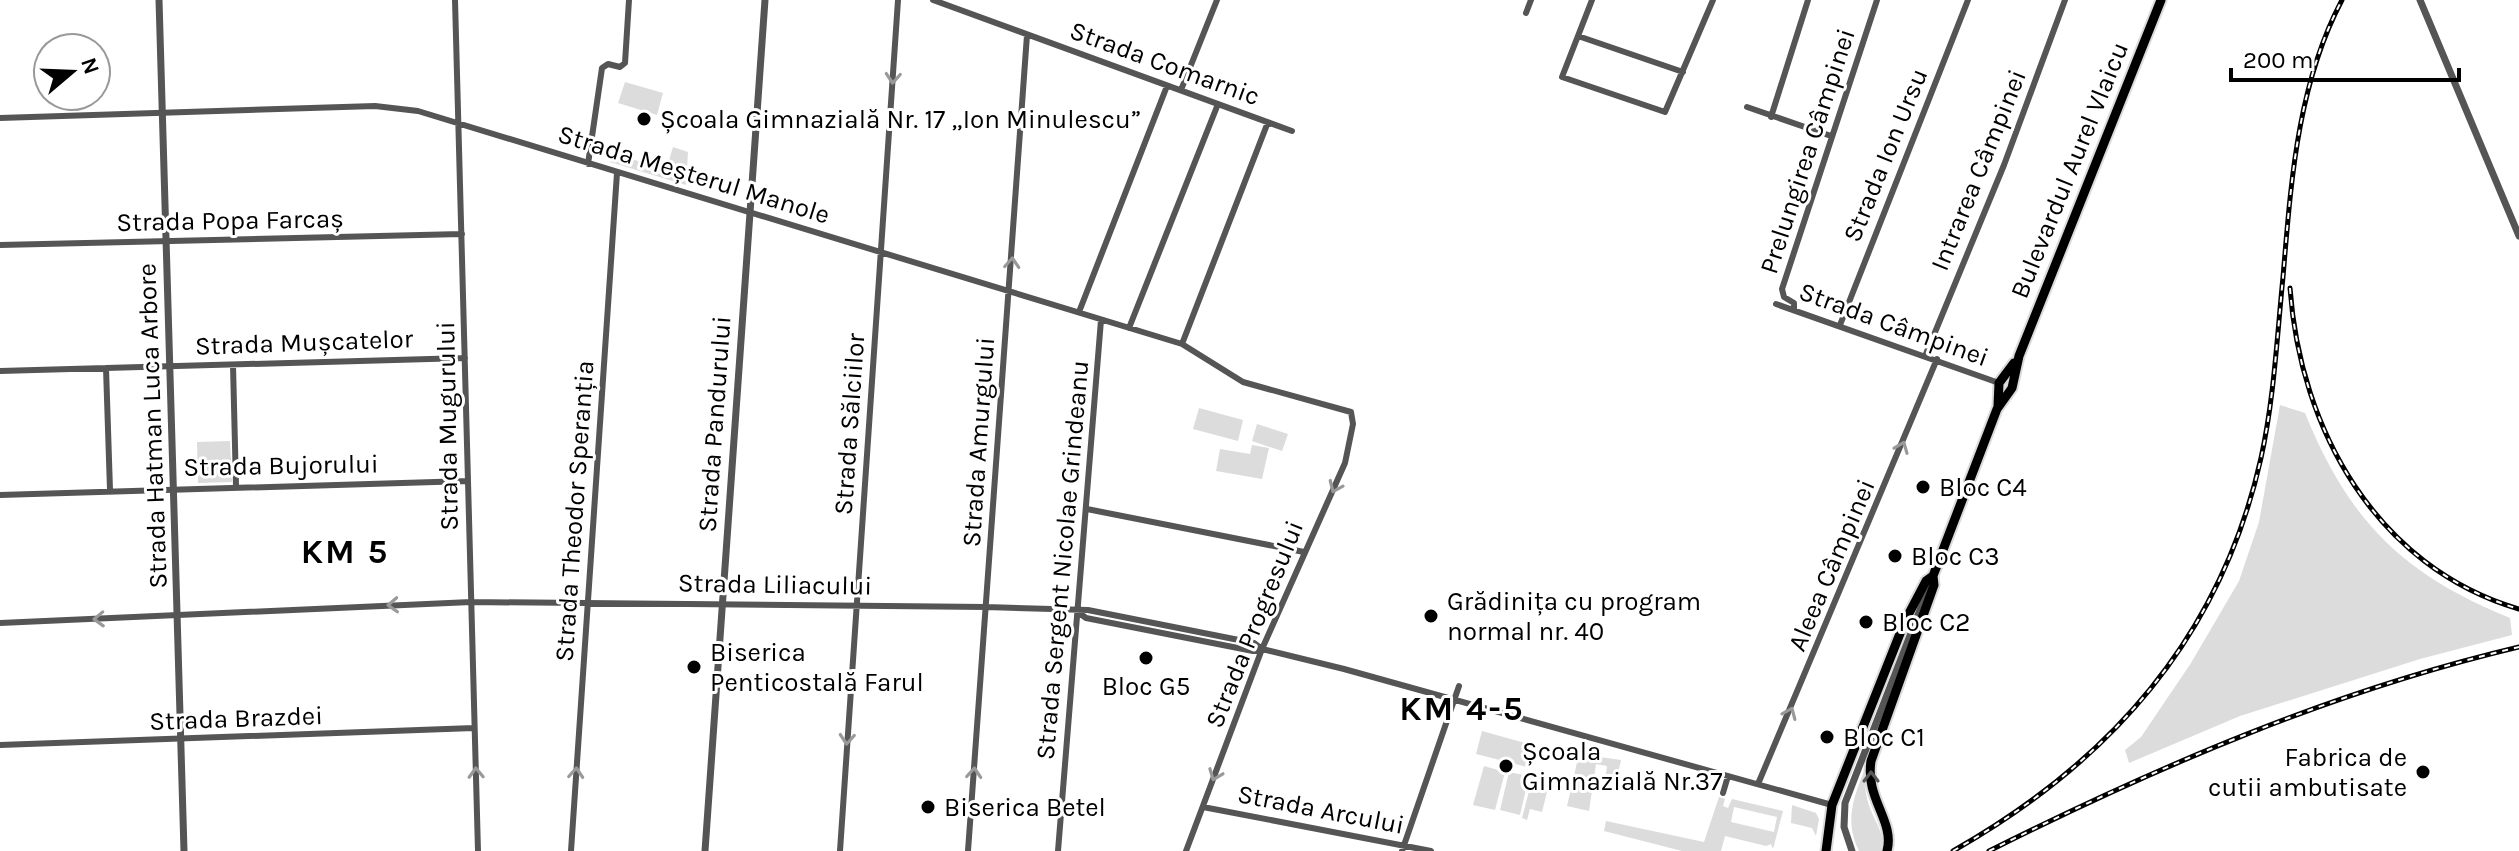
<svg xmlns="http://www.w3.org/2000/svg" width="2519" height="851" viewBox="0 0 2519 851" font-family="Karla,sans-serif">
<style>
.green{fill:#dcdcdc;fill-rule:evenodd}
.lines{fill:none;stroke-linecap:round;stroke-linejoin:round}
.primary-casing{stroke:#dbdbdb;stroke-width:13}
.minor{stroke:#555;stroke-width:6}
.tertiary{stroke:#555;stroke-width:7}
.primary{stroke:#000;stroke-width:9}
.rail-casing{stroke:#000;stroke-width:5}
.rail{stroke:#fff;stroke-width:2;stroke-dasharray:6;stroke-linecap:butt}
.oneway{stroke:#999}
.oneway2{stroke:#595959}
.poi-dot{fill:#000;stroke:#fff;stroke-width:3}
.labels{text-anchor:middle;stroke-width:6;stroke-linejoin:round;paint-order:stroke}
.street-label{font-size:26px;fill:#000;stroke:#fff}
.poi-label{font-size:26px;fill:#000;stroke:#fff;text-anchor:start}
.district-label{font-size:34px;font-weight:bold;letter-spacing:2px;fill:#000;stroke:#fff}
</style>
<rect width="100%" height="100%" fill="#fff"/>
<!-- green -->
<path class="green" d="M 625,82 L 663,93 L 657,115 L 618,103 Z
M 673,147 L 688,152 L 686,185 L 610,162 L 613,153 L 666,170 Z
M 2280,405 L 2305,413 C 2349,521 2402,574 2510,618 L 2512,635 L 2420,659 L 2240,716 L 2129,763 L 2125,750 L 2141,737 L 2191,663 L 2239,581 L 2259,522 Z
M 1199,408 L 1243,420 L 1238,441 L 1193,429 Z
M 1257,424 L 1288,434 L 1282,451 L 1252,441 Z
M 230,441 L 232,482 L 198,483 L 197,442 Z
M 1252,445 L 1269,448 L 1262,479 L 1216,471 L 1220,449 L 1250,454 Z
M 1482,731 L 1536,746 L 1531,768 L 1476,754 Z
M 1579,754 L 1621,760 L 1616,783 L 1605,781 L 1607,766 L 1596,764 L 1589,811 L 1567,806 Z
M 1867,763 C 1865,777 1864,789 1868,802 C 1873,821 1886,831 1881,851 L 1859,851 C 1843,819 1855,795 1867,763 Z
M 1484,766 L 1505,772 L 1495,810 L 1473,805 Z
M 1509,772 L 1529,776 L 1520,815 L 1500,810 Z
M 1533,776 L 1550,780 L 1542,812 L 1530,809 L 1527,820 L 1522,818 Z
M 1719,797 L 1725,799 L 1723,806 L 1728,808 L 1732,799 L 1783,811 L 1773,849 L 1771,844 L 1766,846 L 1725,836 L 1721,851 L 1682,851 L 1604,831 L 1606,821 L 1704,842 ZM 1734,807 L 1777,817 L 1774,832 L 1731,822 Z
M 1792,805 L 1816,813 L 1819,819 L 1816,836 L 1812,828 L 1791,823 Z"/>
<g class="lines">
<!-- primary casing -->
<g class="primary-casing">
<path id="primary" d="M 1998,406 L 1999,383 L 2014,363
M 1826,851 L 1832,805 L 1905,621 L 1926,581 L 1933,576 L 1997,409 L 2012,388 L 2019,356 L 2161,0
M 1887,851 C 1895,821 1865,799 1871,761 L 1934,585 L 1933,576"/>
</g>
<!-- minor -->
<path class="minor" d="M 455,0 L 478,851
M 933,0 L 1292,131
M 1592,0 L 1562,77 L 1665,112 L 1713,0
M 1526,13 L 1531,0
M 1578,36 L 1683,72
M 1181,90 L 1217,0
M 1747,107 L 1831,136
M 1771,117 L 1808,0
M 0,118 L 375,106 L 418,111 L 1182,344 L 1243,382 L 1351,412 L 1353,424 L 1345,463 L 1262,649 L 1186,851
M 588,164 L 602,68 L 608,64 L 620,67 L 625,63 L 629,0
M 0,245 L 462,234
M 1776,304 L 1999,383
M 1794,310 L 1794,303 L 1784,297 L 1782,289 L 1877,0
M 1079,312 L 1167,86
M 1840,325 L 1968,0
M 1129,328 L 1218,104
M 1182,344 L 1268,122
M 1926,354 L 2004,165 L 2065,0
M 233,365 L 236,486
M 106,368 L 110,490
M 0,371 L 465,358
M 0,495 L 468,481
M 1087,509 L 1304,552
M 1078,612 L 1086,618 L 1253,651 L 1262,649 L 1344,669 L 1832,805
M 0,623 L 471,602 L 986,607 L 1088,610 L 1254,643 L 1262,649
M 0,745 L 474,728
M 1758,784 L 1937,359
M 1723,793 L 1728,776
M 1203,807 L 1431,851
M 571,851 L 617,173
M 840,851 L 898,0
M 968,851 L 1027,35
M 1058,851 L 1101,320
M 1402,851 L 1459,686"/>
<!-- tertiary -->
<path class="tertiary" d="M 159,0 L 184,851
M 2420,0 L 2519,236
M 705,851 L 765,0
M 1852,851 L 1844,827 L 1845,803 L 1932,579"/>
<!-- primary -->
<use href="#primary" class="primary"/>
<!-- rail casing -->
<g class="rail-casing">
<path id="rail" d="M 2290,288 C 2300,429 2376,567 2519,609
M 1953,851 C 2110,762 2221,637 2261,458 C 2274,399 2277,337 2283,277 C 2291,183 2297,85 2342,0
M 1989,851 C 2159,766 2333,691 2519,647"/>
</g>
<!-- rail -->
<use href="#rail" class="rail"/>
</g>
<!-- one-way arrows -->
<defs><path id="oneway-chevron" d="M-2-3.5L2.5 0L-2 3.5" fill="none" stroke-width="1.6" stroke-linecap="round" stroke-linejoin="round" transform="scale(2)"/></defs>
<g class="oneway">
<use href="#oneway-chevron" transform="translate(893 78) rotate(94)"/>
<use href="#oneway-chevron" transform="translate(1012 263) rotate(-86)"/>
<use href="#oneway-chevron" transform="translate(1902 447) rotate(-68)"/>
<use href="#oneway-chevron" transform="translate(1335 487) rotate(114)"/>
<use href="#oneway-chevron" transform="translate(393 605) rotate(177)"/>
<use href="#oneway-chevron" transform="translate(99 619) rotate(178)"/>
<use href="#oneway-chevron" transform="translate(1790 713) rotate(-67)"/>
<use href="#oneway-chevron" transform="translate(847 739) rotate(94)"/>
<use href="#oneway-chevron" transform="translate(476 773) rotate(-92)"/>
<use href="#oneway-chevron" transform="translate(576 773) rotate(-86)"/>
<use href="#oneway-chevron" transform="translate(974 773) rotate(-86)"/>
<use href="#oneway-chevron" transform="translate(1215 775) rotate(111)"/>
</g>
<use class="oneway2" href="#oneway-chevron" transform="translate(1871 777) rotate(-90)"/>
<!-- markers -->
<g class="poi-dot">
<circle cx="644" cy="119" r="8"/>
<circle cx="1923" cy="487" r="8"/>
<circle cx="1895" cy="556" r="8"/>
<circle cx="1431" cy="616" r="8"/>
<circle cx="1866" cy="622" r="8"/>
<circle cx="1146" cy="658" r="8"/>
<circle cx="694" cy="667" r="8"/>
<circle cx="1827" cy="737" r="8"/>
<circle cx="1506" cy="766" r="8"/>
<circle cx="2423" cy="772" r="8"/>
<circle cx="928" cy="807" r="8"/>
</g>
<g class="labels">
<!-- street labels -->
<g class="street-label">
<text transform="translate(1165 63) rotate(20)" y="9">Strada Comarnic</text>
<text transform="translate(1807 151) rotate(-72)" y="9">Prelungirea Câmpinei</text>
<text transform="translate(1885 155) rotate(-68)" y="9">Strada Ion Ursu</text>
<text transform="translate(1978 170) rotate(-68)" y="9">Intrarea Câmpinei</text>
<text transform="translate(2069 170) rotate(-68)" y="9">Bulevardul Aurel Vlaicu</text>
<text transform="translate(694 174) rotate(17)" y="9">Strada Meșterul Manole</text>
<text transform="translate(230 220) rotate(-1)" y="9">Strada Popa Farcaș</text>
<text transform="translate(1894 324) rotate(20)" y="9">Strada Câmpinei</text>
<text transform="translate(304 342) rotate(-2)" y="9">Strada Mușcatelor</text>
<text transform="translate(714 424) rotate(-86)" y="9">Strada Pandurului</text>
<text transform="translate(849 424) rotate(-86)" y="9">Strada Sălciilor</text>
<text transform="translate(152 426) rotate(-92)" y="9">Strada Hatman Luca Arbore</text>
<text transform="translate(447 426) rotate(-91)" y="9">Strada Mugurului</text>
<text transform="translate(978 442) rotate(-86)" y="9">Strada Amurgului</text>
<text transform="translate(281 465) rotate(-1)" y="9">Strada Bujorului</text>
<text transform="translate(574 511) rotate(-86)" y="9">Strada Theodor Speranția</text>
<text transform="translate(1062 560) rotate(-85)" y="9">Strada Sergent Nicolae Grindeanu</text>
<text transform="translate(1831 565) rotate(-67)" y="9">Aleea Câmpinei</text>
<text transform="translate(775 584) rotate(1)" y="9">Strada Liliacului</text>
<text transform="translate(1254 624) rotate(-68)" y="9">Strada Progresului</text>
<text transform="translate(236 718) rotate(-2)" y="9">Strada Brazdei</text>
<text transform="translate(1321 809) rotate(11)" y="9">Strada Arcului</text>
</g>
<!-- poi labels -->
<g class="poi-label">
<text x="660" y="128">Școala Gimnazială Nr. 17 „Ion Minulescu”</text>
<text x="1939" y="496">Bloc C4</text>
<text x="1911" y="565">Bloc C3</text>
<text x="1447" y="610">Grădinița cu program<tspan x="1447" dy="30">normal nr. 40</tspan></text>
<text x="1882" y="631">Bloc C2</text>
<text x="710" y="661">Biserica<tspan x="710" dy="30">Penticostală Farul</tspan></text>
<text x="1146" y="695" text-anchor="middle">Bloc G5</text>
<text x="1843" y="746">Bloc C1</text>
<text x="1522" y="760">Școala<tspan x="1522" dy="30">Gimnazială Nr.37</tspan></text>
<text x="2407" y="766" text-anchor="end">Fabrica de<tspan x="2407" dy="30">cutii ambutisate</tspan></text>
<text x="944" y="816">Biserica Betel</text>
</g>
<!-- district labels -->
<g class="district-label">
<text x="345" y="563">KM 5</text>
<text x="1462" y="720">KM 4-5</text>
</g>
</g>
<!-- north arrow -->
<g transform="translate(72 72) rotate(71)"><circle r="38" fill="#ffffff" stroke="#999999" stroke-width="2"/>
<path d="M0-6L14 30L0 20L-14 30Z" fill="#000000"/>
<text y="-12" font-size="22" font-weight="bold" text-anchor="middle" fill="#000000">N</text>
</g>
<!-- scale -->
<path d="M2231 68v12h228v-12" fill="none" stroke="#000000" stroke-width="4"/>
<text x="2243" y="68" font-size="24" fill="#000000" stroke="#ffffff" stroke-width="6" paint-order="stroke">200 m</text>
</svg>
